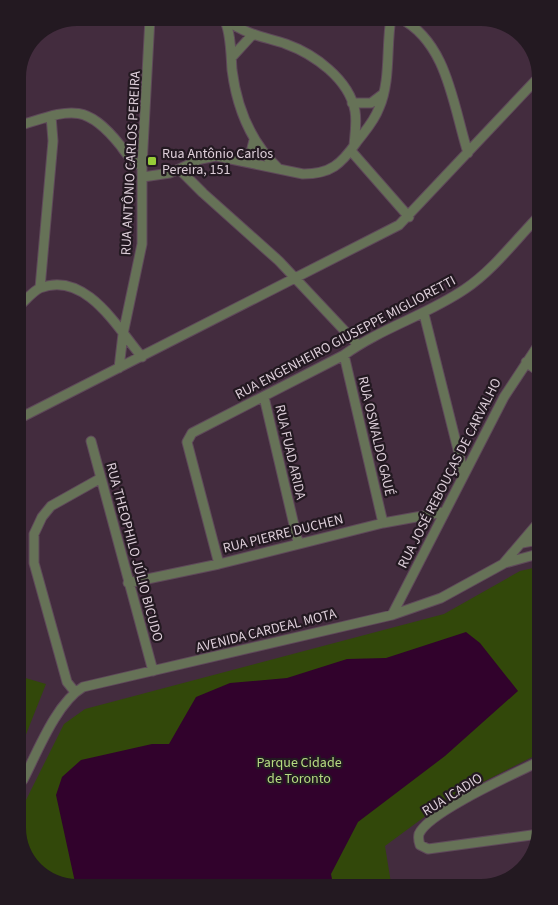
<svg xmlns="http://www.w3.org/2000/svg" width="558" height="905" viewBox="0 0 558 905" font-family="'Source Sans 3',sans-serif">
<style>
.green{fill:#32480a}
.water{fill:#31022c}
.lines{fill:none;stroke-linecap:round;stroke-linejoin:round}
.minor-casing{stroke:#5f495a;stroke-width:11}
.minor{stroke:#667257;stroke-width:9}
.poi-dot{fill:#97cc38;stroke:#231921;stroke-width:2}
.labels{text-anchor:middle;stroke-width:4.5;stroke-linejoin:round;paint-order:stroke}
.poi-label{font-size:14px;fill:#ddced9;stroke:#231921;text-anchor:start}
.street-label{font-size:14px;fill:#ddced9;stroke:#231921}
.park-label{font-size:14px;fill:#b5db81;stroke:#231921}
</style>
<rect width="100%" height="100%" fill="#432c3e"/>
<!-- green -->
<path class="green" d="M 538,567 L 540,753 L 446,801 L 385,846 L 391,883 L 73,887 L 44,878 L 24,855 L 23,806 L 64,724 L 85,709 L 444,614 L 520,571 Z
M 22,677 L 46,684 L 23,742 Z"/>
<!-- water -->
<path class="water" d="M 466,632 L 480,643 L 518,691 L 445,756 L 358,822 L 331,874 L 333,884 L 76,887 L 56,795 L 62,777 L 81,760 L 152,744 L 169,744 L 196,697 L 230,683 L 287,678 L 347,659 L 386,658 Z"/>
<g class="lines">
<!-- minor casing -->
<g class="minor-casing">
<path id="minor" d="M 223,18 C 231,28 231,57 232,70 C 237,109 251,143 279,169
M 400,18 C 448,43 453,106 468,153
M 225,20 C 234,25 243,31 253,34 C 264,38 275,40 286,44 C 314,54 349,79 355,111 C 357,122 355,134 354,145
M 232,57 L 253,34
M 352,103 L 371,103 L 383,94
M 18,126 C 68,111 84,100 120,145 C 126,153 132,163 142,166
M 352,152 L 409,217
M 243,161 L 251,152 L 254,140
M 180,170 L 203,193 L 279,261 L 358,345
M 143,177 L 170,173 L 201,159 L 216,156 L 303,174 C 331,174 341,164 356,143 C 364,132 374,122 379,108 C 391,81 386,46 391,18
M 40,288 L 53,141 L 51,116
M 19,306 C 25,301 33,291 40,288 C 86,270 118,329 142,357
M 424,314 L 464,474
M 344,355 L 383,523
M 526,362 L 537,370
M 119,368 L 123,334 L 142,244 L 142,166 L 150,18
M 264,397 L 298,542
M 20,418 L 399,225 L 535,81
M 91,441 L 153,671
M 522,543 L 538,540
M 505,563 L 538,554
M 219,564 L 187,442 L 192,433 L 344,355 C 381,328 427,315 465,289 C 492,271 514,242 536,219
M 128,583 L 219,564 L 383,523 L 444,512
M 392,615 L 504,397 L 537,347
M 75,692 L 67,682 L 34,563 L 34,534 L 42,517 L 51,506 L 101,478
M 23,780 C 37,753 56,703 83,687 L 392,615 L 441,598 L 503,564 L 538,523
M 539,834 L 428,849 L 420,845 C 419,842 418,838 419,834 C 428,812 516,773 540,761"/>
</g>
<!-- minor -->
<use href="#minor" class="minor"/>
</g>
<!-- markers -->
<rect class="poi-dot" x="147" y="156" width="10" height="10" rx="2.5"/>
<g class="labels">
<!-- poi labels -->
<g class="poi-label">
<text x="162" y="158">Rua Antônio Carlos<tspan x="162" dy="16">Pereira, 151</tspan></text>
</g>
<!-- street labels -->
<g class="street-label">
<text transform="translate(130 163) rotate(-87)" y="5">RUA ANTÔNIO CARLOS PEREIRA</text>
<text transform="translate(345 337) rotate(-28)" y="5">RUA ENGENHEIRO GIUSEPPE MIGLIORETTI</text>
<text transform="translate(377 436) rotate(77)" y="5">RUA OSWALDO GAUÉ</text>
<text transform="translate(291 452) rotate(77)" y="5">RUA FUAD ARIDA</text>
<text transform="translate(449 473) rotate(-63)" y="5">RUA JOSÉ REBOUÇAS DE CARVALHO</text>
<text transform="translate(283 533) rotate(-14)" y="5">RUA PIERRE DUCHEN</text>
<text transform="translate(135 552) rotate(75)" y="5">RUA THEOPHILO JÚLIO BICUDO</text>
<text transform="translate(266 630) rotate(-14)" y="5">AVENIDA CARDEAL MOTA</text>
<text transform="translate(452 794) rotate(-32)" y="5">RUA ICADIO</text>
</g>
<!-- park labels -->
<g class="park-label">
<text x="299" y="767">Parque Cidade<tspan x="299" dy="16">de Toronto</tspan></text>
</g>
</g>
<!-- crop -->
<path d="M0 0H558V905H0ZM77 26H481A51 51 0 0 1 532 77V828A51 51 0 0 1 481 879H77A51 51 0 0 1 26 828V77A51 51 0 0 1 77 26Z" fill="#231921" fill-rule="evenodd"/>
</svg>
